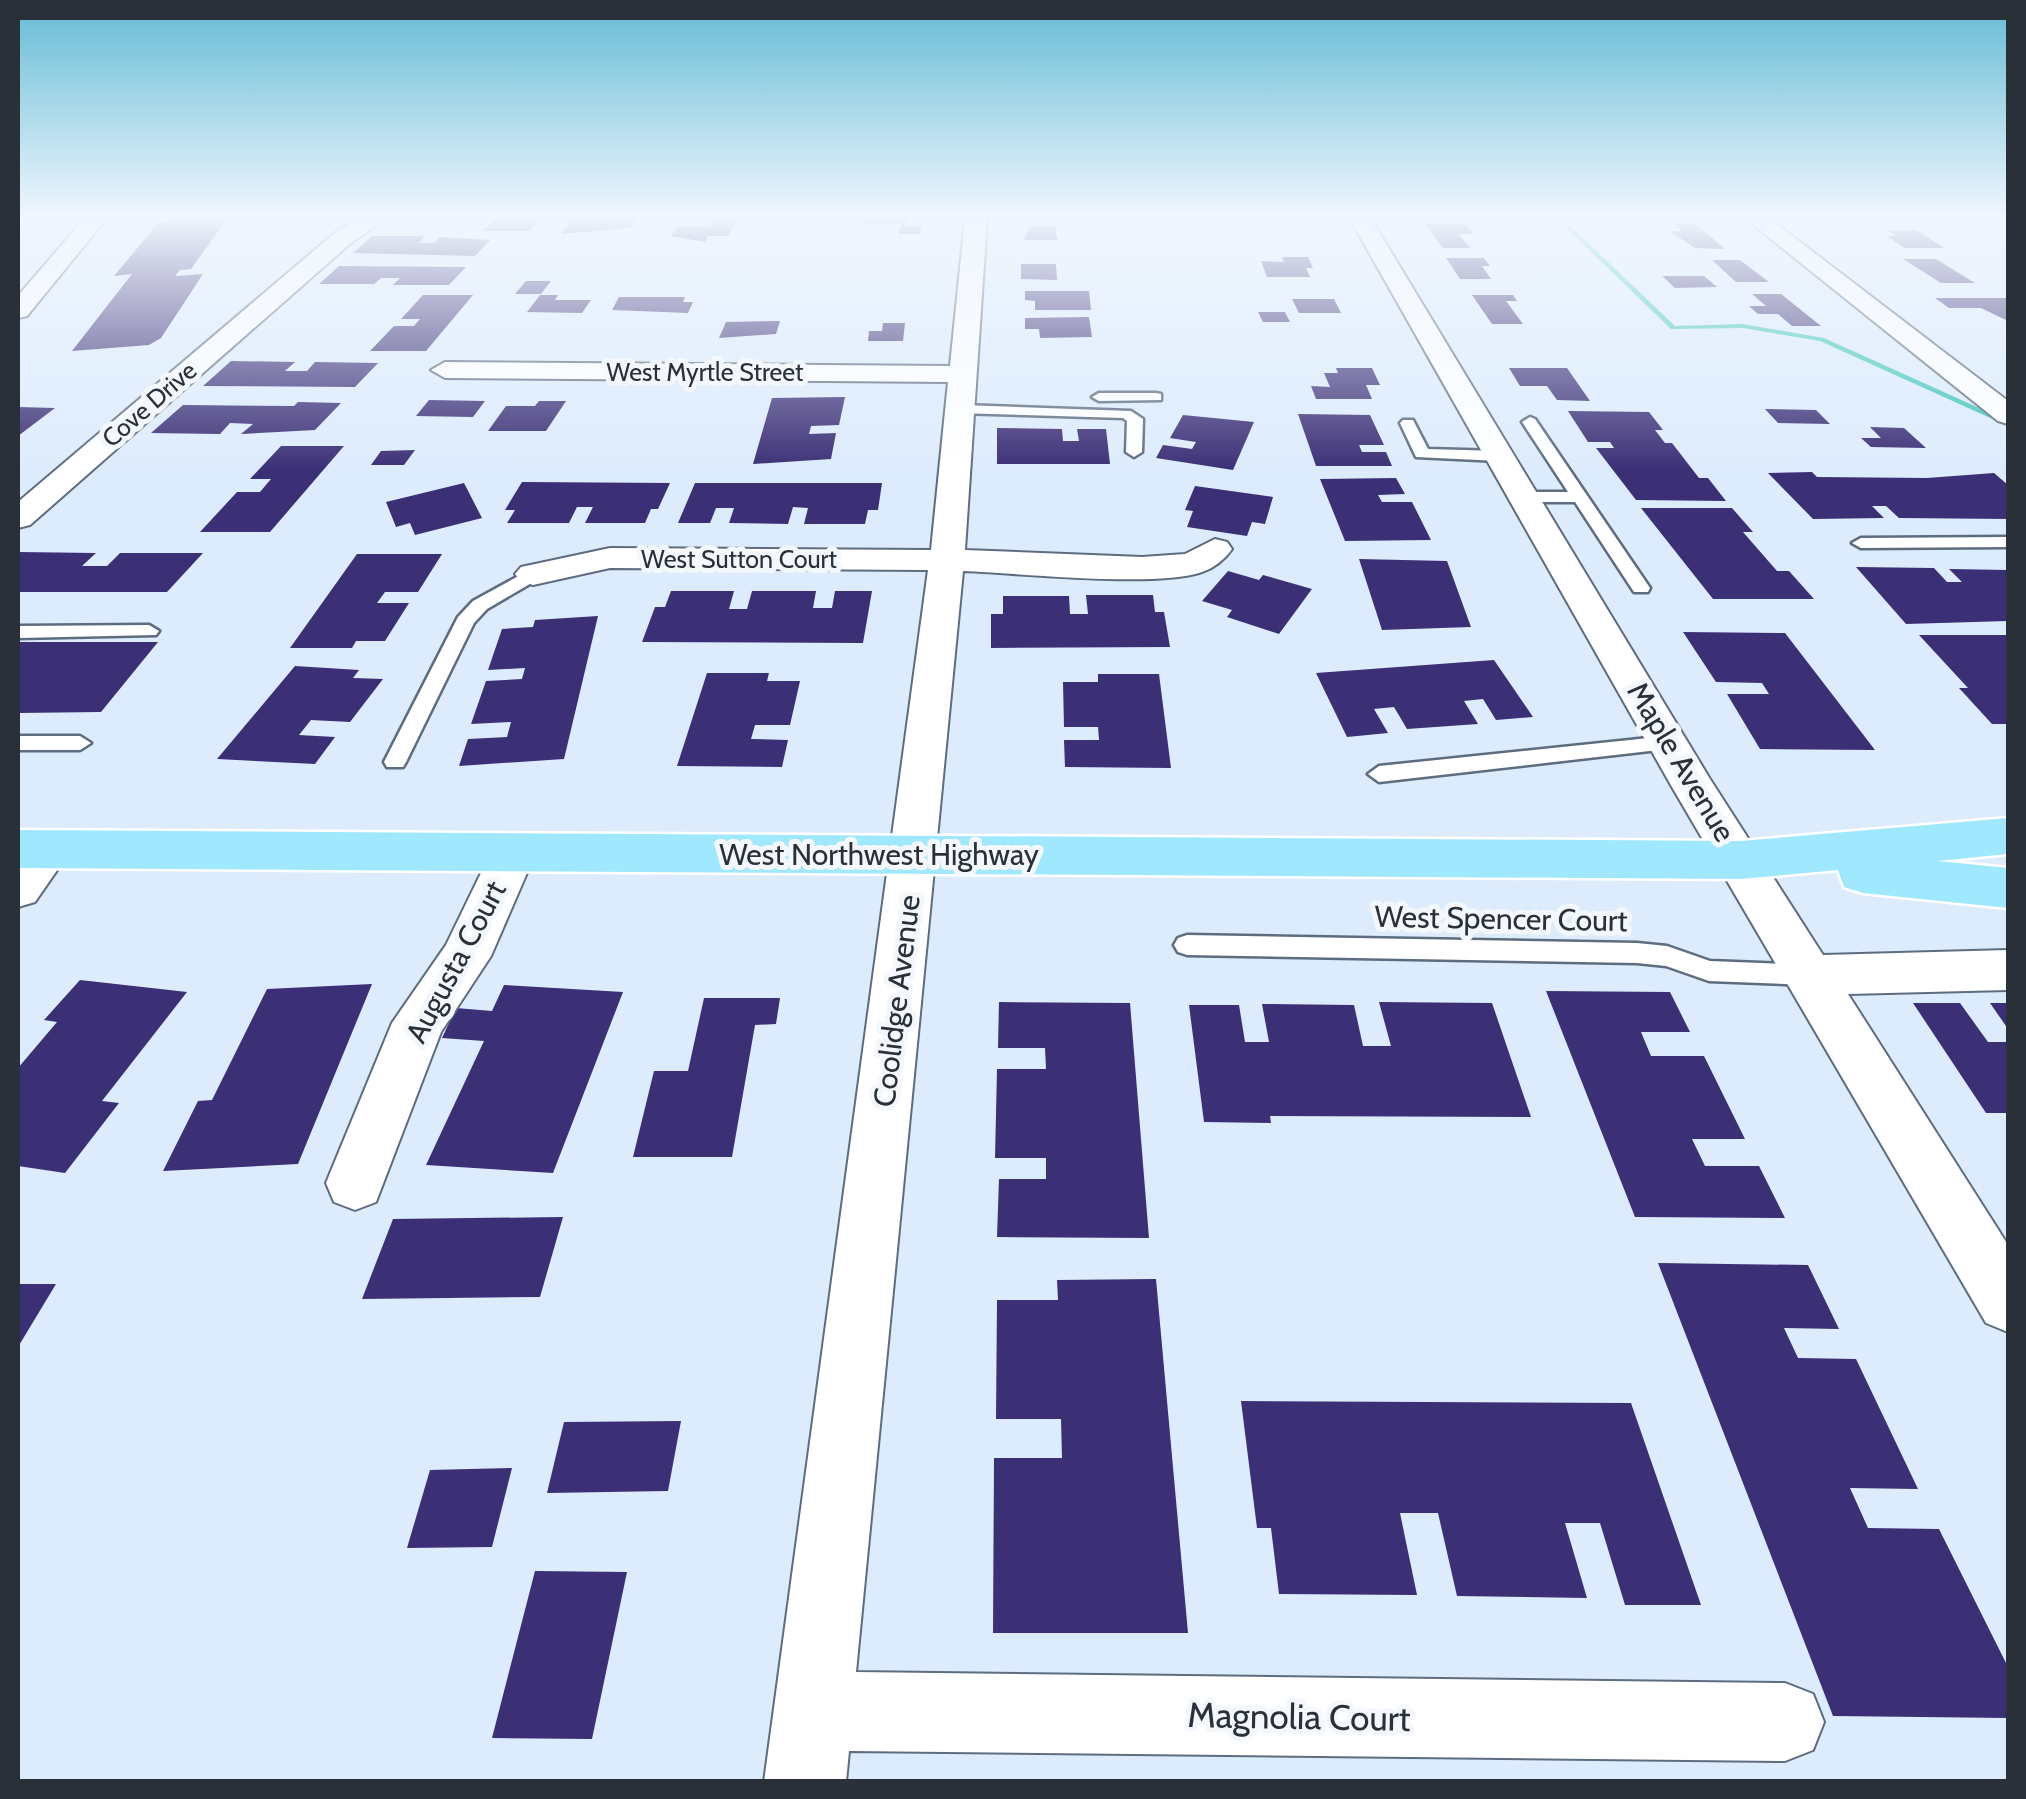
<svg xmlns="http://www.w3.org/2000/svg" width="2026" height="1799" viewBox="0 0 2026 1799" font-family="Cabin,sans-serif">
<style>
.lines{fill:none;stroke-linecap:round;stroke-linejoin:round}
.stream{fill:#3cc6b9;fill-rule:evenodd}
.building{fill:#3b2f76}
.lane-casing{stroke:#5d6c7f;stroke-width:5}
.street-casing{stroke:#5d6c7f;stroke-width:4}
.primary-casing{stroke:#fff;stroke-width:5}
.lane{fill:#fff;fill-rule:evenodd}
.street{fill:#fff;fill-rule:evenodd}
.primary{fill:#a0e8fd;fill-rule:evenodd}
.labels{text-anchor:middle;stroke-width:10;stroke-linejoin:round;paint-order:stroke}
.far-street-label{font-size:25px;fill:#293038;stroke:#f4f8fc}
.street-label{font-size:30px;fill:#293038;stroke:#f4f8fc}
.near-street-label{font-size:35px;fill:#293038;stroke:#f4f8fc}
</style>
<rect width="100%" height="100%" fill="#ddecfd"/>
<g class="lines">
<!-- stream -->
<path class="stream" d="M 1557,219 L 1563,219 L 1675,326 L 1743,324 L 1824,338 L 2008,421 L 2008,426 L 1820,341 L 1743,328 L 1671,329 Z"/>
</g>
<!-- building -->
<path class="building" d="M 227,219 L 191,269 L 180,270 L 175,276 L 203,274 L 161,338 L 149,345 L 72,351 L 132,274 L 114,276 L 160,221 Z
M 540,219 L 530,231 L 483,231 L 494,220 Z
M 572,219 L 636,219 L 630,228 L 561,234 Z
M 714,219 L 737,220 L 728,236 L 708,236 L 705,242 L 671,236 L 677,227 L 710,227 Z
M 866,219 L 907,219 L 905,226 L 922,226 L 920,234 L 898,234 L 901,224 L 864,224 Z
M 1674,223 L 1696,224 L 1725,249 L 1695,248 L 1669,231 L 1682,231 Z
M 1425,224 L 1466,224 L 1474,234 L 1458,234 L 1470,248 L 1443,248 Z
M 1030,226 L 1055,226 L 1057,240 L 1024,240 Z
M 1887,230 L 1916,230 L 1944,248 L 1905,248 L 1887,236 L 1896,236 Z
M 372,236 L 425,236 L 419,243 L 434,243 L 440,237 L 490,240 L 475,256 L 353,253 Z
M 1282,257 L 1308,257 L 1313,268 L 1306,268 L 1310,277 L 1267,277 L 1261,261 L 1284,262 Z
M 1446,258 L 1484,258 L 1490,266 L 1482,266 L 1491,279 L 1460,279 Z
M 1903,259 L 1936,259 L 1975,283 L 1941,283 Z
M 1712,260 L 1740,260 L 1769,282 L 1736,282 Z
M 1021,264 L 1056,264 L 1057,280 L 1021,279 Z
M 339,266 L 466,267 L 449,285 L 393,285 L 400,278 L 381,278 L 374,284 L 319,284 Z
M 1662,276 L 1704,276 L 1717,287 L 1675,288 Z
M 526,281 L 551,281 L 541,294 L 515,294 Z
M 1025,291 L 1089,291 L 1091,310 L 1035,310 L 1035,301 L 1025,300 Z
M 1752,294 L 1781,294 L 1821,326 L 1792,326 L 1778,314 L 1758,314 L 1749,306 L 1766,306 Z
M 423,295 L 473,295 L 426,351 L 370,351 L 394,326 L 414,326 L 420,319 L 401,319 Z
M 540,295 L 558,295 L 555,300 L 591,300 L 582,313 L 527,312 Z
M 1472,295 L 1513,295 L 1517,301 L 1506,301 L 1523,324 L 1492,324 Z
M 619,297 L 685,297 L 683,302 L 693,302 L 688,313 L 612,310 Z
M 1935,298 L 2008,298 L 2008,321 L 1981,308 L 1949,308 Z
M 1292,299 L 1334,299 L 1341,313 L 1299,313 Z
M 1258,312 L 1285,312 L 1290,322 L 1263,322 Z
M 1089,317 L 1092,337 L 1040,338 L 1039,329 L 1025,329 L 1025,318 Z
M 780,321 L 776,334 L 719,338 L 726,322 Z
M 883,323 L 905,323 L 903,341 L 868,341 L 869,331 L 882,331 Z
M 231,361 L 295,362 L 285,371 L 307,371 L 315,362 L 378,363 L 355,387 L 203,386 Z
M 1336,368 L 1372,368 L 1380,385 L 1366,385 L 1372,399 L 1316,399 L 1311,386 L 1330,387 L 1324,373 L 1338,373 Z
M 1509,368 L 1567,368 L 1590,401 L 1557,400 L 1547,386 L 1520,386 Z
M 845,397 L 839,425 L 811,426 L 809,434 L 836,433 L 831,459 L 753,464 L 772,398 Z
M 429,400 L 485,401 L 473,417 L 416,416 Z
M 539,401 L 566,401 L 546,431 L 488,431 L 506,406 L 535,406 Z
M 298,402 L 341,403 L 315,430 L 241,434 L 253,424 L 230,423 L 220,434 L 151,433 L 183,405 L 294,406 Z
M 18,407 L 55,408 L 18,436 Z
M 1765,409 L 1816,410 L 1830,424 L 1778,423 Z
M 1568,411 L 1649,412 L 1663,430 L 1655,430 L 1665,443 L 1672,443 L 1699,478 L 1708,478 L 1726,501 L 1636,500 L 1596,448 L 1614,448 L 1610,442 L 1588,442 Z
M 1298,414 L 1370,415 L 1384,445 L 1359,445 L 1362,452 L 1386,452 L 1392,466 L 1316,466 Z
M 1183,415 L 1254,422 L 1233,470 L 1156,458 L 1163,445 L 1192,449 L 1196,442 L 1170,438 Z
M 1870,427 L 1904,428 L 1926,448 L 1871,447 L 1861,438 L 1881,438 Z
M 997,428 L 1062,429 L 1063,441 L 1079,441 L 1077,429 L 1106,429 L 1110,464 L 997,464 Z
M 281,446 L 344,446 L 270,532 L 200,532 L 237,492 L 260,492 L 271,479 L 250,479 Z
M 415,450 L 404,465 L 371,465 L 381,451 Z
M 1812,472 L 1817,477 L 1927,478 L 1994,473 L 2008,485 L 2008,519 L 1899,518 L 1886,506 L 1872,506 L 1884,518 L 1813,519 L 1768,473 Z
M 1396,478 L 1405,494 L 1378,495 L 1382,502 L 1412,502 L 1431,540 L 1345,541 L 1320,479 Z
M 522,482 L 670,483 L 658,509 L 651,509 L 645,523 L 585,523 L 593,507 L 577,507 L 569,523 L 507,523 L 515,510 L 505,510 Z
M 464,483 L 482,518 L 415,535 L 410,523 L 396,527 L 386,502 Z
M 695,483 L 882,483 L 878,510 L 868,510 L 865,524 L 804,524 L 808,508 L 793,507 L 788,524 L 729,523 L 734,508 L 716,508 L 710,523 L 678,523 Z
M 1195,486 L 1273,497 L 1265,524 L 1252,522 L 1247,536 L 1187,527 L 1193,511 L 1185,510 Z
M 1641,508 L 1732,508 L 1753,532 L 1743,532 L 1777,571 L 1789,571 L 1814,599 L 1713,599 Z
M 18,552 L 96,553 L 82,566 L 107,566 L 120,553 L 203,553 L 167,592 L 18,592 Z
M 357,554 L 442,554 L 418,592 L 385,592 L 377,603 L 409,603 L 385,641 L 356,641 L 352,648 L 290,648 Z
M 1359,559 L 1447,561 L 1471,627 L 1382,630 Z
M 1856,567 L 1934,568 L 1947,582 L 1962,582 L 1949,569 L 2008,570 L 2008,621 L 1906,624 Z
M 1228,571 L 1259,580 L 1263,575 L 1312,589 L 1279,634 L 1227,617 L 1232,610 L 1202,601 Z
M 671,591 L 734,591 L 729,609 L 747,609 L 752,591 L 816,591 L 813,608 L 832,608 L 835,591 L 872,591 L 863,643 L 642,642 L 655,607 L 665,607 Z
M 1086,595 L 1153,595 L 1155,612 L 1164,612 L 1170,647 L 991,648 L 991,614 L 1003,614 L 1003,596 L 1069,596 L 1070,614 L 1088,614 Z
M 598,616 L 564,759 L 459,766 L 468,739 L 507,737 L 511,722 L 471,724 L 486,681 L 522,679 L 525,668 L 488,670 L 502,629 L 533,627 L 535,620 Z
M 1683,632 L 1785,633 L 1875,750 L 1760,749 L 1727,694 L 1769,694 L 1762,683 L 1716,682 Z
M 1919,635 L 2008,635 L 2008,724 L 1992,724 L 1959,688 L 1968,688 Z
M 18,642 L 158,642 L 101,712 L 18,713 Z
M 1494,660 L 1533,717 L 1496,720 L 1483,699 L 1464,701 L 1478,724 L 1407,729 L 1394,707 L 1374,709 L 1388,733 L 1347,737 L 1316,673 Z
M 295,666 L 359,670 L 353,678 L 383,679 L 350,722 L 311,720 L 299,735 L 335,737 L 315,764 L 217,759 Z
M 707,673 L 769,673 L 767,681 L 800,681 L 790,725 L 755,725 L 751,739 L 788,740 L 782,767 L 677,766 Z
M 1098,674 L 1159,674 L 1171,768 L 1065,767 L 1064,740 L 1099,740 L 1098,727 L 1064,727 L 1063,682 L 1098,682 Z
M 80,980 L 187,992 L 102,1101 L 119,1103 L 65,1173 L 18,1166 L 18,1068 L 57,1022 L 44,1020 Z
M 372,984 L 298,1164 L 163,1171 L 198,1101 L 212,1100 L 267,989 Z
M 504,985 L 623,992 L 553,1173 L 426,1165 L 484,1041 L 442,1038 L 456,1008 L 492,1011 Z
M 1546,991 L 1670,992 L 1690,1032 L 1641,1032 L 1651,1056 L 1704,1056 L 1745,1139 L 1692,1139 L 1705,1166 L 1759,1166 L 1785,1218 L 1635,1217 Z
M 704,998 L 780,998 L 776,1024 L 755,1025 L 732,1157 L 633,1157 L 654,1071 L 688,1071 Z
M 999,1002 L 1130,1003 L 1149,1238 L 997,1237 L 999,1179 L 1046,1179 L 1046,1158 L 995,1158 L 997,1069 L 1046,1069 L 1045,1048 L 998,1048 Z
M 1379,1002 L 1492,1003 L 1531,1117 L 1270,1116 L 1271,1123 L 1204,1122 L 1189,1005 L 1239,1005 L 1245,1042 L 1269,1042 L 1262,1004 L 1354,1005 L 1363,1046 L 1391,1046 Z
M 1913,1003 L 1960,1003 L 1988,1042 L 2008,1042 L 2008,1113 L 1986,1113 Z
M 1990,1003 L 2008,1003 L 2008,1029 Z
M 563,1217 L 540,1297 L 362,1299 L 393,1219 Z
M 1658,1263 L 1808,1265 L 1839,1329 L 1784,1328 L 1798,1358 L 1856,1359 L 1918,1489 L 1850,1488 L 1868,1528 L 1939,1529 L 2008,1667 L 2008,1718 L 1833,1716 Z
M 1156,1279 L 1188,1633 L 993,1633 L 994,1458 L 1062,1458 L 1061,1419 L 996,1419 L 997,1300 L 1058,1300 L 1057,1280 Z
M 18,1284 L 56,1284 L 18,1347 Z
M 1241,1401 L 1631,1403 L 1701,1605 L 1625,1605 L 1600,1523 L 1565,1523 L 1587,1598 L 1457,1596 L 1438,1513 L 1400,1513 L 1417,1595 L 1279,1594 L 1271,1528 L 1257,1528 Z
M 681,1421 L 668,1491 L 547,1493 L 564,1422 Z
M 512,1468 L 492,1547 L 407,1548 L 430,1470 Z
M 535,1571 L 627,1572 L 592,1739 L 492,1738 Z"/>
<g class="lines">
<!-- lane casing -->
<g class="lane-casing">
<path id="lane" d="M 1156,393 L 1161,394 L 1161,400 L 1099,401 L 1092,397 L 1099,393 Z
M 962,405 L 1131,411 L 1143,419 L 1142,452 L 1134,457 L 1126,452 L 1127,421 L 1123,418 L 957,413 L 954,410 Z
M 1530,417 L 1535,419 L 1650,588 L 1648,592 L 1634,592 L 1575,502 L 1523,502 L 1515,497 L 1523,492 L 1568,492 L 1522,422 Z
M 1403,420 L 1413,420 L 1428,449 L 1499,451 L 1507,456 L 1499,461 L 1416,457 L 1400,423 Z
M 2008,537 L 2008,547 L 1861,548 L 1852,543 L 1861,538 Z
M 533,568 L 542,574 L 540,578 L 487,609 L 474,623 L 406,762 L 403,767 L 387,767 L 384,762 L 458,617 L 473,601 Z
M 149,625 L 159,631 L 156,635 L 18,638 L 18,626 Z
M 18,736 L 80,736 L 91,743 L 80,750 L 18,750 Z
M 1668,736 L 1679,743 L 1676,748 L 1379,782 L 1368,774 L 1379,766 Z
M 1187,935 L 1637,943 L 1667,946 L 1710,961 L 1811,965 L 1820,968 L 1824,975 L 1820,982 L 1811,985 L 1709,981 L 1666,966 L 1637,963 L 1187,955 L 1178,952 L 1174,945 L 1178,938 Z"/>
</g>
<!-- street casing -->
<g class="street-casing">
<path id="street" d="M 84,219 L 106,219 L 27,316 L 18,318 L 18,296 Z
M 359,219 L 386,219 L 352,242 L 30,525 L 18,528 L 18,502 L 336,232 Z
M 965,219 L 987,219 L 965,550 L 1142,557 L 1185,554 L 1215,539 L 1227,542 L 1232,549 C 1225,559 1214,568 1202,572 C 1156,588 1018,573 963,571 L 856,1672 L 1785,1683 L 1813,1694 L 1824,1722 L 1813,1750 L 1785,1761 L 849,1751 L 846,1782 L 764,1782 L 928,570 L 610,568 L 533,585 L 521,581 L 515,574 L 521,567 L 610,548 L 931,550 L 948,382 L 445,378 L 431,370 L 445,362 L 950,366 Z
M 1350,219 L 1371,219 L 1710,779 L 1823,955 L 2008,950 L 2008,990 L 1848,994 L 2008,1245 L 2008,1332 L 1986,1323 L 1672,787 Z
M 1746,219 L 1770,219 L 2008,401 L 2008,424 L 1998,421 Z
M 48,834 L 64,838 L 71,850 L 35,902 L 18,907 C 18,875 11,845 48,834 Z
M 513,836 L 529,840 L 536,852 L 491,956 L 441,1032 L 376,1202 L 355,1210 L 334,1202 L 326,1183 L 392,1023 L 446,945 L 497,840 Z"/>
</g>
<!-- primary casing -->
<g class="primary-casing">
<path id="primary" d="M 2008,818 L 2008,854 L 1938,861 L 2008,868 L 2008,908 L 1863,893 L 1844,887 L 1838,870 L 1741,879 L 18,868 L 18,830 L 1741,841 Z"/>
</g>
<!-- lane -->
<use href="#lane" class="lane"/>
<!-- street -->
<use href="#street" class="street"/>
<!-- primary -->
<use href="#primary" class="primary"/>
</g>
<!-- sky -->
<linearGradient id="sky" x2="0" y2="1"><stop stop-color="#63bbd5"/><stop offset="0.46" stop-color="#f0f6fe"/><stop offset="1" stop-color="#f0f6fe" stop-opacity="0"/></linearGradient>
<rect width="2026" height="471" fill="url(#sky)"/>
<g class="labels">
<!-- far-street labels -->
<g class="far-street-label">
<text x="705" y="381">West Myrtle Street</text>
<text transform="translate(149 404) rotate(-41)" y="9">Cove Drive</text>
<text x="739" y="568">West Sutton Court</text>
</g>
<!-- street labels -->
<g class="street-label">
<text transform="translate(1681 762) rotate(59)" y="10">Maple Avenue</text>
<text x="879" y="865">West Northwest Highway</text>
<text transform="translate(1501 919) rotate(1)" y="10">West Spencer Court</text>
<text transform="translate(456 962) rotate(-62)" y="10">Augusta Court</text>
<text transform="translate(897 1001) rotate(-83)" y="10">Coolidge Avenue</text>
</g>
<!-- near-street labels -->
<g class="near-street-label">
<text transform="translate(1299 1717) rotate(1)" y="12">Magnolia Court</text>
</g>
</g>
<!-- border -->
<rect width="2026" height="1799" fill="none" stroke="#293038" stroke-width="40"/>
</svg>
